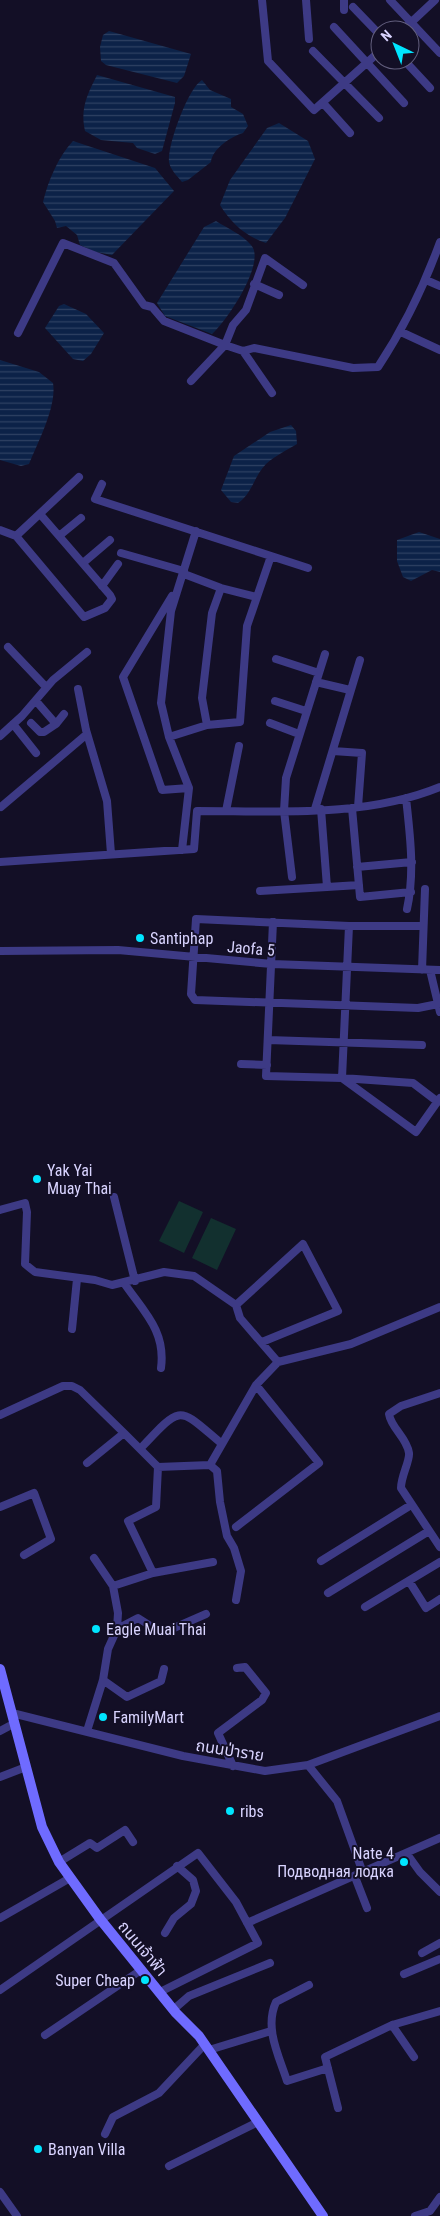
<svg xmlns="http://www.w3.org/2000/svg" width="440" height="2216" viewBox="0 0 440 2216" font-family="'Roboto Condensed','Noto Sans Thai',sans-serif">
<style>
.pitch{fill:#12302f}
.water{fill:url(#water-rules)}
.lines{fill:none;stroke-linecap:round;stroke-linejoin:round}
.minor{stroke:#3d3a85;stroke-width:8}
.secondary{stroke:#6f6bff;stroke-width:10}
.poi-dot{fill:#00e5ff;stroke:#130f26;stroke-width:2}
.labels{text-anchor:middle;stroke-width:4;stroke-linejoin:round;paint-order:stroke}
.poi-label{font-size:16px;fill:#d9d4ff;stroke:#130f26;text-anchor:start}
.street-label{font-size:16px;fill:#d9d4ff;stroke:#130f26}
</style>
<defs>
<pattern id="water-rules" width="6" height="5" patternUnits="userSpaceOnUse" patternTransform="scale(1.25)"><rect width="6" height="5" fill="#0c2248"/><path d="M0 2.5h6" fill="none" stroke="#2f4163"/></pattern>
</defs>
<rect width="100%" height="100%" fill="#130f26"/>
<!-- pitch -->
<path class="pitch" d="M 179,1201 L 203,1212 L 184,1253 L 159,1241 Z
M 211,1218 L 236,1229 L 217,1270 L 192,1258 Z"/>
<!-- water -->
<path class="water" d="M 109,31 L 191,54 L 184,76 L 177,83 L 106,65 L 101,61 L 100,47 L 103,35 Z
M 97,75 L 175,97 L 175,103 L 162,151 L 155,154 L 137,148 L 133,143 L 101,140 L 85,131 C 80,109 87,95 97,75 Z
M 202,80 L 210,90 L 231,99 L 231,107 L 243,114 L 248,126 L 243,133 C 232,136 212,149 211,162 L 188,180 L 182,182 C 177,176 170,169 169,162 C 167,146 188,88 202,80 Z
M 279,123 L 308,141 L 315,159 L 285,218 L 266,243 C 245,236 231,223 220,205 L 230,180 L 267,128 Z
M 73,141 L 155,168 L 174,191 L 112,255 L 96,252 L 80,245 L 77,235 L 66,226 L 57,228 L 55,221 L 43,202 C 48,181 58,157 73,141 Z
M 216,221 C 227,228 243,235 251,245 C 267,262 226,322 212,334 L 165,316 L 157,303 L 204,227 Z
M 64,304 L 86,314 L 104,333 L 91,354 L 83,361 L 73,359 L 45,328 L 59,306 Z
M 0,360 L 39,372 L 53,383 C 57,406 38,442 29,464 L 21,466 L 0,460 Z
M 291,425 L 296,431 L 297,444 C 287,450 275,456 266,464 C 254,476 252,494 238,503 L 231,502 L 221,490 L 234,456 L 270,432 Z
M 419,532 L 440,539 L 440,572 L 432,570 L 411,581 L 403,577 L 397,561 L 397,540 Z"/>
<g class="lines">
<!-- minor -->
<path class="minor" d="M 262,0 L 268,61 L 314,110 L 380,51
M 306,0 L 309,39
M 344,0 L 344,10
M 390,0 L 440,53
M 353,7 L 380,35
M 334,27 L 404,103
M 403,30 L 435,0
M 313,51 L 379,118
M 404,60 L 430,88
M 323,103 L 350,133
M 426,280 L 440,286
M 254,284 L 279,295
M 401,332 L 440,350
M 18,333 L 63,243 L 114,263 L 144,305 L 152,307 L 164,321 L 225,345 L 243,351 L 254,348 L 353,368 L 378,367 C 405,326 423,289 440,242
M 243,351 L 272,393
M 191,381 L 225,345 L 233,325 L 246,310 L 265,258 L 303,285
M 102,484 L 95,499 L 308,568
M 0,530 L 16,536 L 79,477
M 16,536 L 84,617 L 105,608 L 112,599 L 110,595 L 40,514
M 59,536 L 81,518
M 121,553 L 184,571
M 83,563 L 110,540
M 184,574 L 221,588 L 256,597
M 102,586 L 118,564
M 172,596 L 123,677 L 162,790 L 189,788
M 8,647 L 46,687
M 276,659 L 319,673
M 316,682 L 350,690
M 78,689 L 86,730 L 107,801 L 111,854
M 275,701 L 306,711
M 31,723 L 40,732 L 44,732 L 56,724 L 36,701
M 270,723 L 299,734
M 13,724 L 36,753
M 56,724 L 64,714
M 207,725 L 202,698 L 212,613 L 221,588
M 0,736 L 22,716 L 53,680 L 87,652
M 169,737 L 207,725 L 240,722 L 247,626 L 271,556
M 333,751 L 362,753 L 358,807
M 406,798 C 410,835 415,872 407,909
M 1,807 L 87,734
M 352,808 L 360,897 L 411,892
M 315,809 L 360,660
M 321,809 L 327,887 L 359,885
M 226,811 L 239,746
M 182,850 L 189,788 L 169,737 L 161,703 L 171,611 L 196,531
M 0,862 L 194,849 L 197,811 C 276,811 365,818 440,787
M 357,867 L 412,862
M 292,877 L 284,811 L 286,778 L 325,654
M 260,891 L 327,887
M 273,922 L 266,1076 L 342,1078 L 416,1132 L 440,1098
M 349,926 L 342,1078 L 413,1083 L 438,1102
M 423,926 L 349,926 L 196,919 L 191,994 L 195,1000 L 418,1008 L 438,1004
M 0,951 L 118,950 L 272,964 L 440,970
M 422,970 L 425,889
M 430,970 L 440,1012
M 268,1040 L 422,1045
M 241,1064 L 267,1065
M 114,1197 L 135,1281
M 0,1210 L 25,1203 L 27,1212 L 25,1264 L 35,1272 L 95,1280 L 112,1285 L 164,1272 L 194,1276 L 236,1305 L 240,1318 L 278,1362
M 124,1283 C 144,1312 166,1331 161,1368
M 236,1305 L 303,1244 L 338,1311 L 262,1342
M 72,1329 L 77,1279
M 440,1393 L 401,1406 L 389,1414 C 391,1428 407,1438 409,1453 C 410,1461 401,1476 401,1488 L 440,1547
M 0,1415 L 63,1386 L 72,1386 L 80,1390 L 124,1433
M 141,1448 C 183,1403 178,1407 222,1444
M 87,1463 L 124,1433 L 158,1467 L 156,1507 L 128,1521 L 153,1573
M 210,1465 L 217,1471 L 220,1502 L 227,1536 L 234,1548 L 241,1571 L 236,1600
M 158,1467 L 210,1465 L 256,1385 L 278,1362 L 351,1344 L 440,1307
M 0,1507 L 34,1493 L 51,1539 L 24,1555
M 236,1527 L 319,1463 L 256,1385
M 321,1561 L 411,1505
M 409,1581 L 426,1608 L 440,1599
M 113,1586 L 153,1573 L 213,1562
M 328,1593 L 429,1531
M 365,1607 L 440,1562
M 117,1629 L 138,1618 L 160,1632 L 167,1631 L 206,1614
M 103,1680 L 127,1697 L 161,1681 L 164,1669
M 12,1713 L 183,1756 L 265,1771 L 308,1765 L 440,1716
M 0,1731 L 15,1723
M 87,1731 L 103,1680 L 108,1649 L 117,1629 L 118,1613 L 113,1586 L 94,1558
M 308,1765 L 337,1801 L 363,1873
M 233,1766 L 218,1733 L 262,1700 L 266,1693 L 245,1667 L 237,1668
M 0,1777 L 26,1767
M 407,1854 L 420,1872 L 440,1892
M 59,1862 L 90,1843 L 97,1848 L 125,1830 L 133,1842
M 355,1877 L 367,1908
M 0,1918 L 70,1878
M 247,1923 L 440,1838
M 165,1933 L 174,1918 L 191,1904 L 196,1891 L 193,1880 L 177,1866
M 422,1953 L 440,1943
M 404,1974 L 440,1959
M 309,1985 L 276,2002 C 264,2028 279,2056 287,2081 L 328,2068
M 0,1990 L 198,1853 L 236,1902 L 258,1943 L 160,1992
M 174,2009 L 189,1996 L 270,1963
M 392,2025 L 414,2057
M 45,2035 L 141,1970
M 209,2050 L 271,2031
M 338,2108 L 325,2057 L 392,2025 L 440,2011
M 105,2134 L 113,2117 L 159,2093 L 205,2044
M 169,2166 L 258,2122
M 0,2192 L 17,2216
M 415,2216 L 430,2211 L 440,2197"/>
<!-- secondary -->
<path class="secondary" d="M 0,1669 L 42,1827 L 59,1862 L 100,1919 L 176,2013 L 199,2036 L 323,2216"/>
</g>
<!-- markers -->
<g class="poi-dot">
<circle cx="140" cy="938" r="5"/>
<circle cx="37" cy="1179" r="5"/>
<circle cx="96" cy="1629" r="5"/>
<circle cx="103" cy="1717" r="5"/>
<circle cx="230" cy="1811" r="5"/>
<circle cx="404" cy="1862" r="5"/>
<circle cx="145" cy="1980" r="5"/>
<circle cx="38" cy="2149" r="5"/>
</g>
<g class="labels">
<!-- poi labels -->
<g class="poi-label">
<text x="150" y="944">Santiphap</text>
<text x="47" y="1176">Yak Yai<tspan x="47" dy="18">Muay Thai</tspan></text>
<text x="106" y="1635">Eagle Muai Thai</text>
<text x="113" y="1723">FamilyMart</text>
<text x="240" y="1817">ribs</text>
<text x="394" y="1859" text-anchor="end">Nate 4<tspan x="394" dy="18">Подводная лодка</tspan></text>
<text x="135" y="1986" text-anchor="end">Super Cheap</text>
<text x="48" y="2155">Banyan Villa</text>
</g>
<!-- street labels -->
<g class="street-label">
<text transform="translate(251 948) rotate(5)" y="6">Jaofa 5</text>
<text transform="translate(230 1750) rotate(9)" y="6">ถนนป่าราย</text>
<text transform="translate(143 1948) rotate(50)" y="6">ถนนเจ้าฟ้า</text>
</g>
</g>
<!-- north arrow -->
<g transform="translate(395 45) rotate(317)"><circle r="24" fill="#130f26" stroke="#625e7d"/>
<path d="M0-4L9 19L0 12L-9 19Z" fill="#00e5ff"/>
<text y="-8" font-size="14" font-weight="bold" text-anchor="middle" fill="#d9d4ff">N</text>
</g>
</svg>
